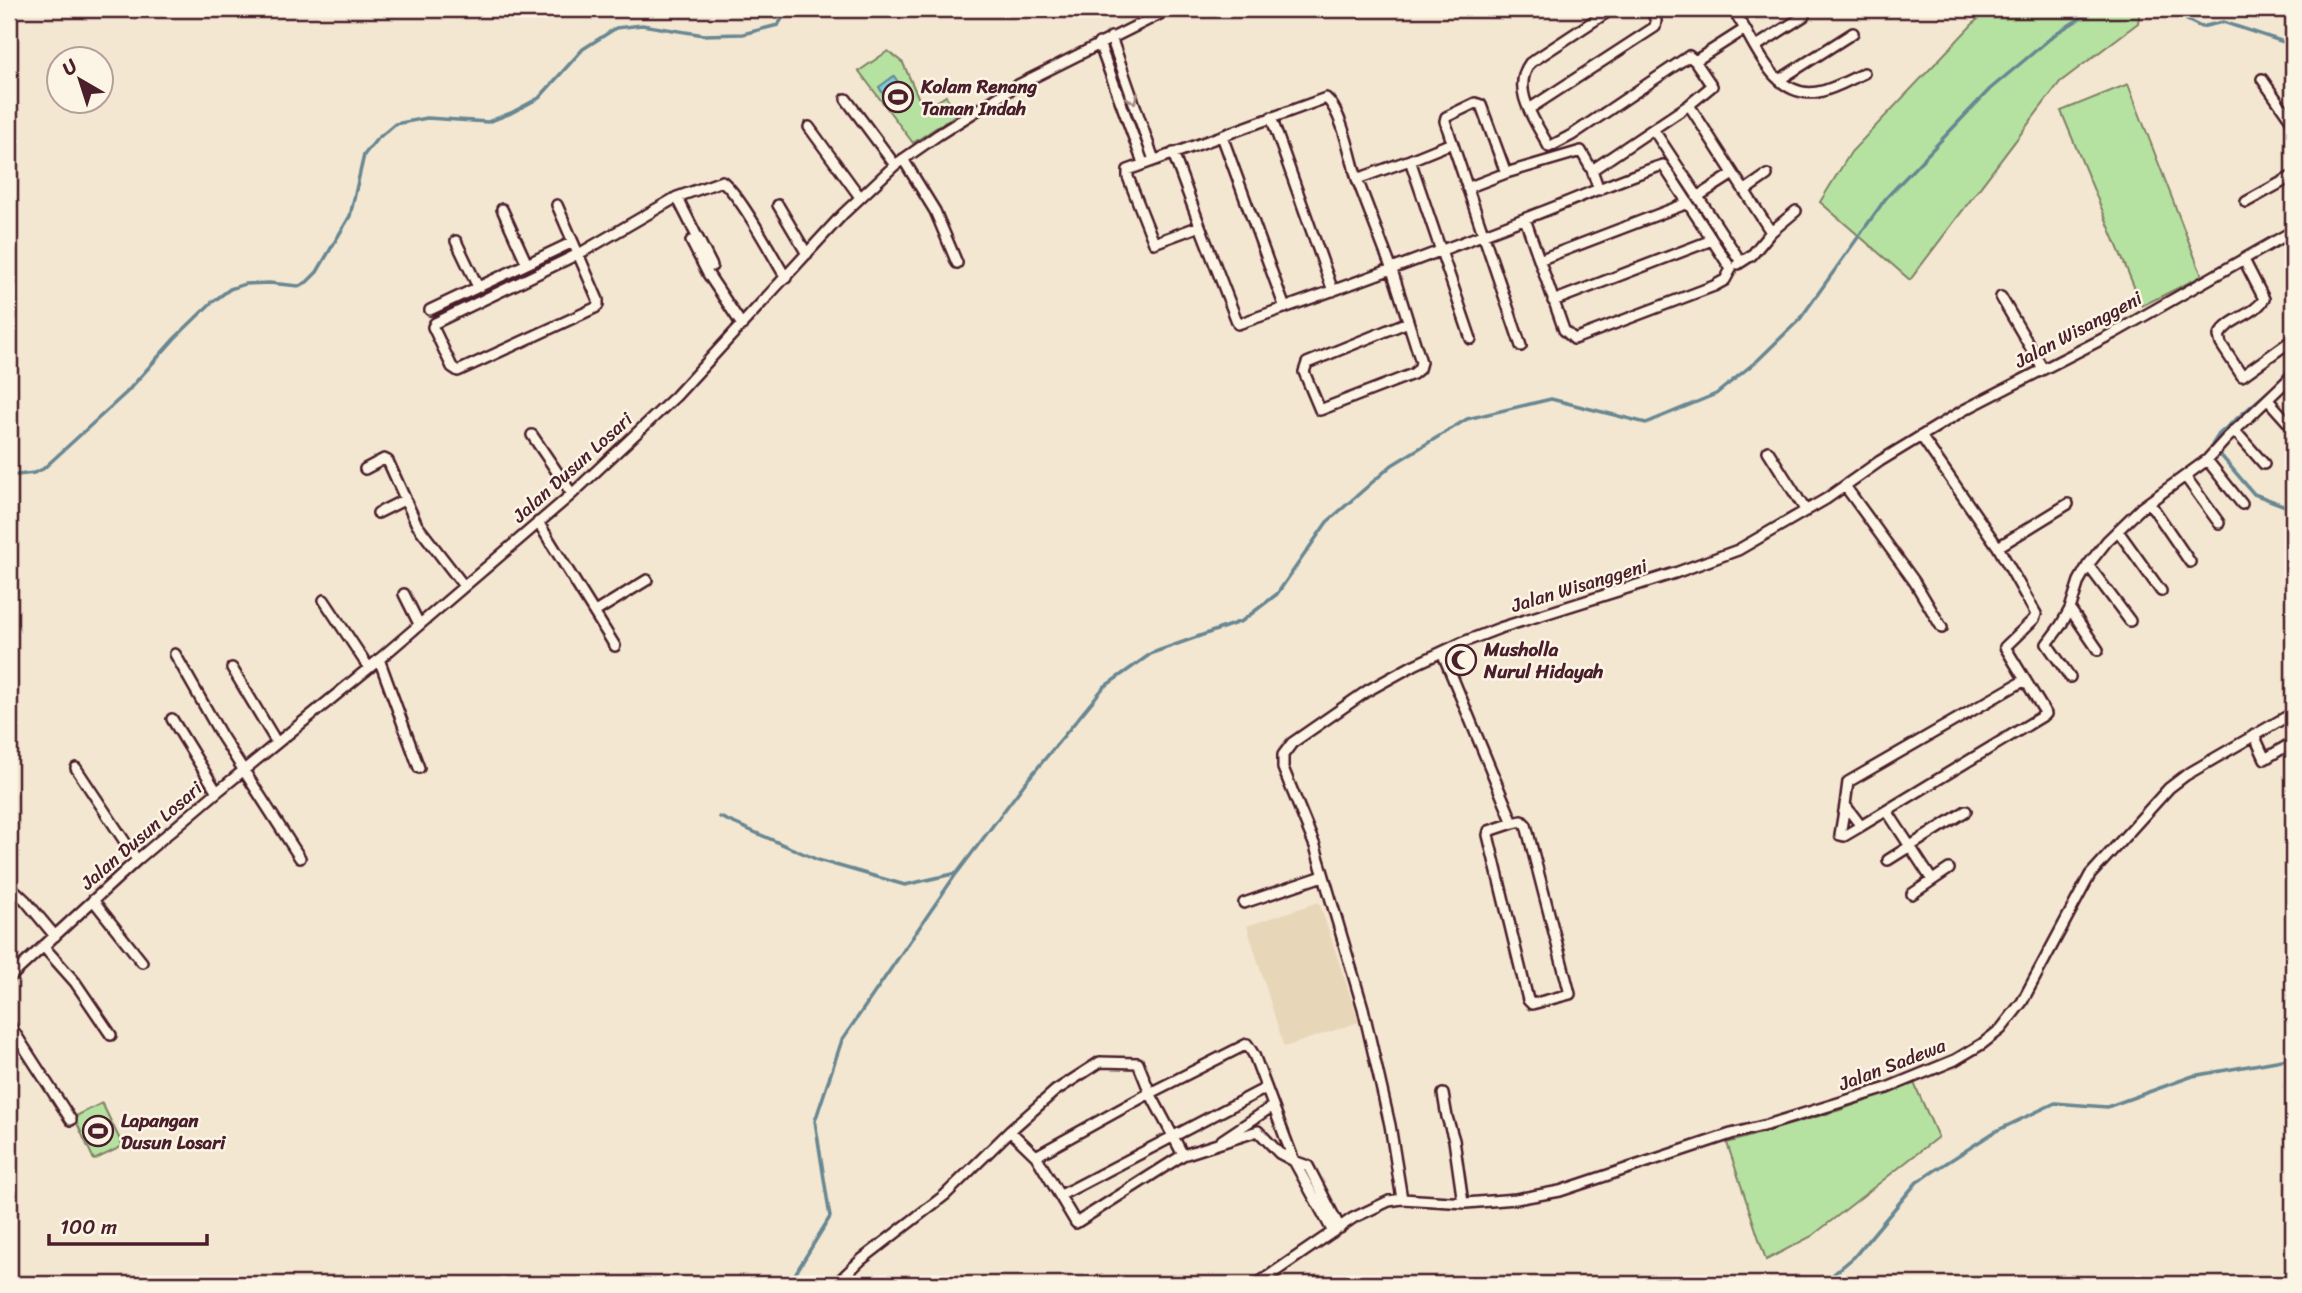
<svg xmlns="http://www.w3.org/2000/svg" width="2302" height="1293" viewBox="0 0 2302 1293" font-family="Sriracha,sans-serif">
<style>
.built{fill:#e8d6b9}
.green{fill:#b5e2a1;stroke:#808066;stroke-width:2}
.water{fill:#7cccd6;stroke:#688792;stroke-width:2}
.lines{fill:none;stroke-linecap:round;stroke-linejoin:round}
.stream{stroke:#688792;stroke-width:3.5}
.minor-casing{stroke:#4a1f2b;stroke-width:14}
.minor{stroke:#fcf5e5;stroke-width:9}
.oneway{stroke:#a38a88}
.labels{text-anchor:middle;stroke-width:5;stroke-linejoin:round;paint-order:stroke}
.poi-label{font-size:19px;font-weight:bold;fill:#4a1f2b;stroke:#fcf5e5;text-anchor:start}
.street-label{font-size:19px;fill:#4a1f2b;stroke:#fcf5e5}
</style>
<rect width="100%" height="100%" fill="#f3e7d1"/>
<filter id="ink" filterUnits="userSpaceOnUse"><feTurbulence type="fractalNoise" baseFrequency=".0143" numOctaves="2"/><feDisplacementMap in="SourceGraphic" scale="14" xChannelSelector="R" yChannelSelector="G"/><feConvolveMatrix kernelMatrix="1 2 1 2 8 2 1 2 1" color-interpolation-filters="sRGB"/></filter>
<g filter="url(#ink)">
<!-- built -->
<path class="built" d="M 1319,902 L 1359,1022 L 1284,1047 L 1247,926 Z"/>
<!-- green -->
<path class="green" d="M 1987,9 L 2140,9 L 2138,23 L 2060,82 L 1910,280 L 1820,202 L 1851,152 Z
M 888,51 L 903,63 L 918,97 L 927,108 L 946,96 L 957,114 L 913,143 L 859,71 Z
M 2128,84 L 2202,276 L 2142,306 L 2061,111 Z
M 1914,1083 L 1938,1137 L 1812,1236 L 1766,1260 L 1727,1143 L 1840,1110 Z
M 102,1103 L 123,1146 L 94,1160 L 74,1117 Z"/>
<!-- water -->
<path class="water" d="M 894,76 L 902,88 L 886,99 L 879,87 Z"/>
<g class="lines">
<!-- stream -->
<path class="stream" d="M 2176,9 L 2187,20 L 2201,27 L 2223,22 L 2293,45
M 2293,363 L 2279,382 L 2219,434 L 2212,445 L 2254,494 L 2293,509
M 9,476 L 34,473 L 43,469 L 126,393 L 175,338 L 211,303 L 230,289 L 245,284 L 269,283 L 299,286 L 307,282 L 317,272 L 350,216 L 364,155 L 376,140 L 395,124 L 427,118 L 488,122 L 511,113 L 539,98 L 583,49 L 616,28 L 642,25 L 704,35 L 743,34 L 778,25 L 788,9
M 720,817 L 818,860 L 905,885 L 957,873 L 1025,783 L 1104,687 L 1152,653 L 1242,621 L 1277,594 L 1327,522 L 1392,465 L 1467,419 L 1551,399 L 1646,423 L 1716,394 L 1758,360 L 1800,319 L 1886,198 L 1990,89 L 2058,32 L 2096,9
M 789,1284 L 830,1217 L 815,1121 L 842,1040 L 956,874
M 1822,1284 L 1854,1257 L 1917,1182 L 1996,1131 L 2055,1103 L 2107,1107 L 2193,1076 L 2293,1058"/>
<!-- minor casing -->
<g class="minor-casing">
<path id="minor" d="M 1745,29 C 1760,56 1779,99 1818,92 C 1834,89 1849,80 1864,73
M 1111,37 L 1154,160
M 1099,43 L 1143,163
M 1755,47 L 1804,16
M 1695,61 L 1745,29 L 1733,9
M 2262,79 L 2293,123
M 1779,80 L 1853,33
M 846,99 L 895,165
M 1689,105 L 1771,232
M 1529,109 L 1655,27 L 1656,21 L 1651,9
M 1271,117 L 1333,291
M 809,127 L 860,197
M 1653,129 L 1741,262
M 1222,136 L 1285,308
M 1173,153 L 1200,226
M 903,159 L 935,211 L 957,263
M 1410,160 L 1452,143
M 1592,170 L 1689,105 L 1712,86 L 1695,61 L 1689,56 L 1572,135 L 1549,147 C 1536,122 1510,90 1530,63 L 1612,9
M 1506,173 L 1481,105 L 1475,103 L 1446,117 L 1445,121 L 1521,346
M 1357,179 L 1392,270 L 1421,362 L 1419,369 L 1413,374 L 1320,410 L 1304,372 L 1307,363 L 1408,322
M 1467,188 L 1506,173 L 1581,151 L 1592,170 L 1599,190
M 1744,191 L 1767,175
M 1697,197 L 1733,174
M 2246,202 L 2293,176
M 557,205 L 573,242
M 778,205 L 807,254
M 502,209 L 527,264
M 456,241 L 478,287
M 691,241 L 708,274 L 742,325
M 1539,260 L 1688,203
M 2244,260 L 2264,299 C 2254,316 2228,318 2219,336 L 2221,344 L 2242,376 L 2288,343 L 2293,350
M 1738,264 L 1752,255 L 1771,232 L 1796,211
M 712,266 L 677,197 L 722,181 C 741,196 772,255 786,278
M 2001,297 L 2043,369
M 1553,301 L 1712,240
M 430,310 L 573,242 L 598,300 L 598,305 L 595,308 L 458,371 L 452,367 L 433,327 L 435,323 L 578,254 L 584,251 L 677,197
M 1471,339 L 1410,160 L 1357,179 C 1351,159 1342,111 1326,98 L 1128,170 L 1128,177 L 1154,243 L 1200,226 L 1238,324 C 1337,290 1436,253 1534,215 C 1577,199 1619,179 1663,165 L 1731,269 L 1725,280 L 1714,286 L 1574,339 L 1564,330 L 1525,219
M 2268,400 L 2293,428
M 2234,430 L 2264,464
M 532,435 L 572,494
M 1921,436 L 1998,547 L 2068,504
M 1768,451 L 1806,511
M 2207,460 L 2242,504
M 365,469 L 384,459 L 388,461 L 417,525 L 464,586
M 2185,476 L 2219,523
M 1845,486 L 1914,581 L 1942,628
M 2149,502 L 2190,562
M 378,513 L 404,500
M 538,522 L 615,646
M 2118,531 L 2161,591
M 1998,547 L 2036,614 L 2034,619 L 2005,647 L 2046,714 L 1861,826 L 1845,805 L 1848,782 L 2025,680
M 2088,565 L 2130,621
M 404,594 L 419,624
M 324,600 L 369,668
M 2070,609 L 2098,650
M 595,612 L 647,580
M 1442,652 L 1513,823 L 1489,831 L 1488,835 L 1528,1000 L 1532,1004 L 1570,994 L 1526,825 L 1522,821 L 1513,823
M 175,654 L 221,735 L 300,858
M 379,659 L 419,768
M 232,668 L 277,743
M 2070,677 L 2047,644 L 2061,625 L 2070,609 L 2079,581 L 2088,565 L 2107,541 L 2141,508 L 2207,460 L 2226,439 L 2293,375
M 172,719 L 217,792
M 2254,735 L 2265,759 L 2293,742
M 76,768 L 137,860
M 1845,805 L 1840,835 L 1844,836 L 1861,826
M 1887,811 L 1932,880
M 1888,860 L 1966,811
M 9,885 L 25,900 L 55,936
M 1912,894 L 1949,869
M 93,900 L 142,962
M 1244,903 L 1323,876
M 43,946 L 75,982 L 111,1035
M 9,978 L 137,860 L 217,792 L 369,668 L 572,494 L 676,396 L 843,214 L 895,165 L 938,135 L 1016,86 L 1170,9
M 9,1024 L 71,1120
M 1443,1094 L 1447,1117 L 1454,1140 L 1463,1203
M 1222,1140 L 1273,1106
M 1183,1155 L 1150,1093 L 1138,1063 L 1100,1062 L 1055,1091 L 1010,1131 L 1036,1156 L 1076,1223 L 1183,1155 L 1258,1131 L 1279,1153 L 1294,1161 L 1333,1232
M 1036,1156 L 1150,1093 L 1247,1044 L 1254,1055 L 1294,1161 L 1308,1166 L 1340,1228
M 1061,1195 L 1266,1088
M 1402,1199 L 1390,1125 L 1363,1008 L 1315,846 L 1283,768 L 1283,755 L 1292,743 L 1367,691 L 1414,665 L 1461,643 L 1500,628 L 1675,573 L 1738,550 L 1826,499 L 1880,461 L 1964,410 L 2114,333 L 2293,231
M 838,1284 L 838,1282 L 861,1260 L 945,1195 L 1010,1131
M 1257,1284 L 1353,1218 L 1389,1201 L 1402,1199 L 1466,1203 L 1516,1199 L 1560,1191 L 1731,1134 L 1767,1125 L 1887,1088 L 1955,1060 L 1982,1044 L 2001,1029 L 2022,1002 L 2090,875 L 2169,788 L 2186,775 L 2293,713"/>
</g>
<!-- minor -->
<use href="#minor" class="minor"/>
</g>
<!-- one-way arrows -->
<defs><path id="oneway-chevron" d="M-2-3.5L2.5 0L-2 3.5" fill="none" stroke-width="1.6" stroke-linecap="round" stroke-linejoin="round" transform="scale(1.75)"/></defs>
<use class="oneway" href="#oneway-chevron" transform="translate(1133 99) rotate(71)"/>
</g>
<!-- icons -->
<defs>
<g id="stadium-ring" transform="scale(1.575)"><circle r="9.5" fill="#fcf5e5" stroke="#4a1f2b" stroke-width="1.5"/><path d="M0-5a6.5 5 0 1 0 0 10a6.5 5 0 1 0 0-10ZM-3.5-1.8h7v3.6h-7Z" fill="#4a1f2b"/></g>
<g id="mosque-ring" transform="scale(1.575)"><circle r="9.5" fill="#fcf5e5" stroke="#4a1f2b" stroke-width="1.5"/><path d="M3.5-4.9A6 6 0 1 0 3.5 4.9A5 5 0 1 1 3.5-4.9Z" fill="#4a1f2b"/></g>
</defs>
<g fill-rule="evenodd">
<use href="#stadium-ring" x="898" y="97"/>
<use href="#mosque-ring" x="1461" y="660"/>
<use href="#stadium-ring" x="98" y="1131"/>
</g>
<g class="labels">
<!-- poi labels -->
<g class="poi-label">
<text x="921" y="93">Kolam Renang<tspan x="921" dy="22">Taman Indah</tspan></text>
<text x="1484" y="656">Musholla<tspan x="1484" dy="22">Nurul Hidayah</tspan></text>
<text x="121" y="1127">Lapangan<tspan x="121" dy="22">Dusun Losari</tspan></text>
</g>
<!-- street labels -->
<g class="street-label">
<text transform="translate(2078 329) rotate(-28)" y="7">Jalan Wisanggeni</text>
<text transform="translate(572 467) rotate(-42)" y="7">Jalan Dusun Losari</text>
<text transform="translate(1579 585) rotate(-17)" y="7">Jalan Wisanggeni</text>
<text transform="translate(141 835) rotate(-41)" y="7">Jalan Dusun Losari</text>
<text transform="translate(1892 1064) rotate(-21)" y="7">Jalan Sadewa</text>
</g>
</g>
<!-- margin -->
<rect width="2302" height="1293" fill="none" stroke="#fcf5e5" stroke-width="35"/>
<rect x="18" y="18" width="2267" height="1258" fill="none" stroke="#4a1f2b" stroke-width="2.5" filter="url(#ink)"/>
<!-- north arrow -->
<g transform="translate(80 80) rotate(321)"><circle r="33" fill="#fcf5e5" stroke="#b59f9b" stroke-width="2"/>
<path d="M0-5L12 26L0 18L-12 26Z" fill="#4a1f2b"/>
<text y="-10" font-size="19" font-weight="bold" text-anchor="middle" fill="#4a1f2b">U</text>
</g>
<!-- scale -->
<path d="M49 1234v10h158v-10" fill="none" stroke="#4a1f2b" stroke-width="3.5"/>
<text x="60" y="1234" font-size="21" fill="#4a1f2b" stroke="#fcf5e5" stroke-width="5" paint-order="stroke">100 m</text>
</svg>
